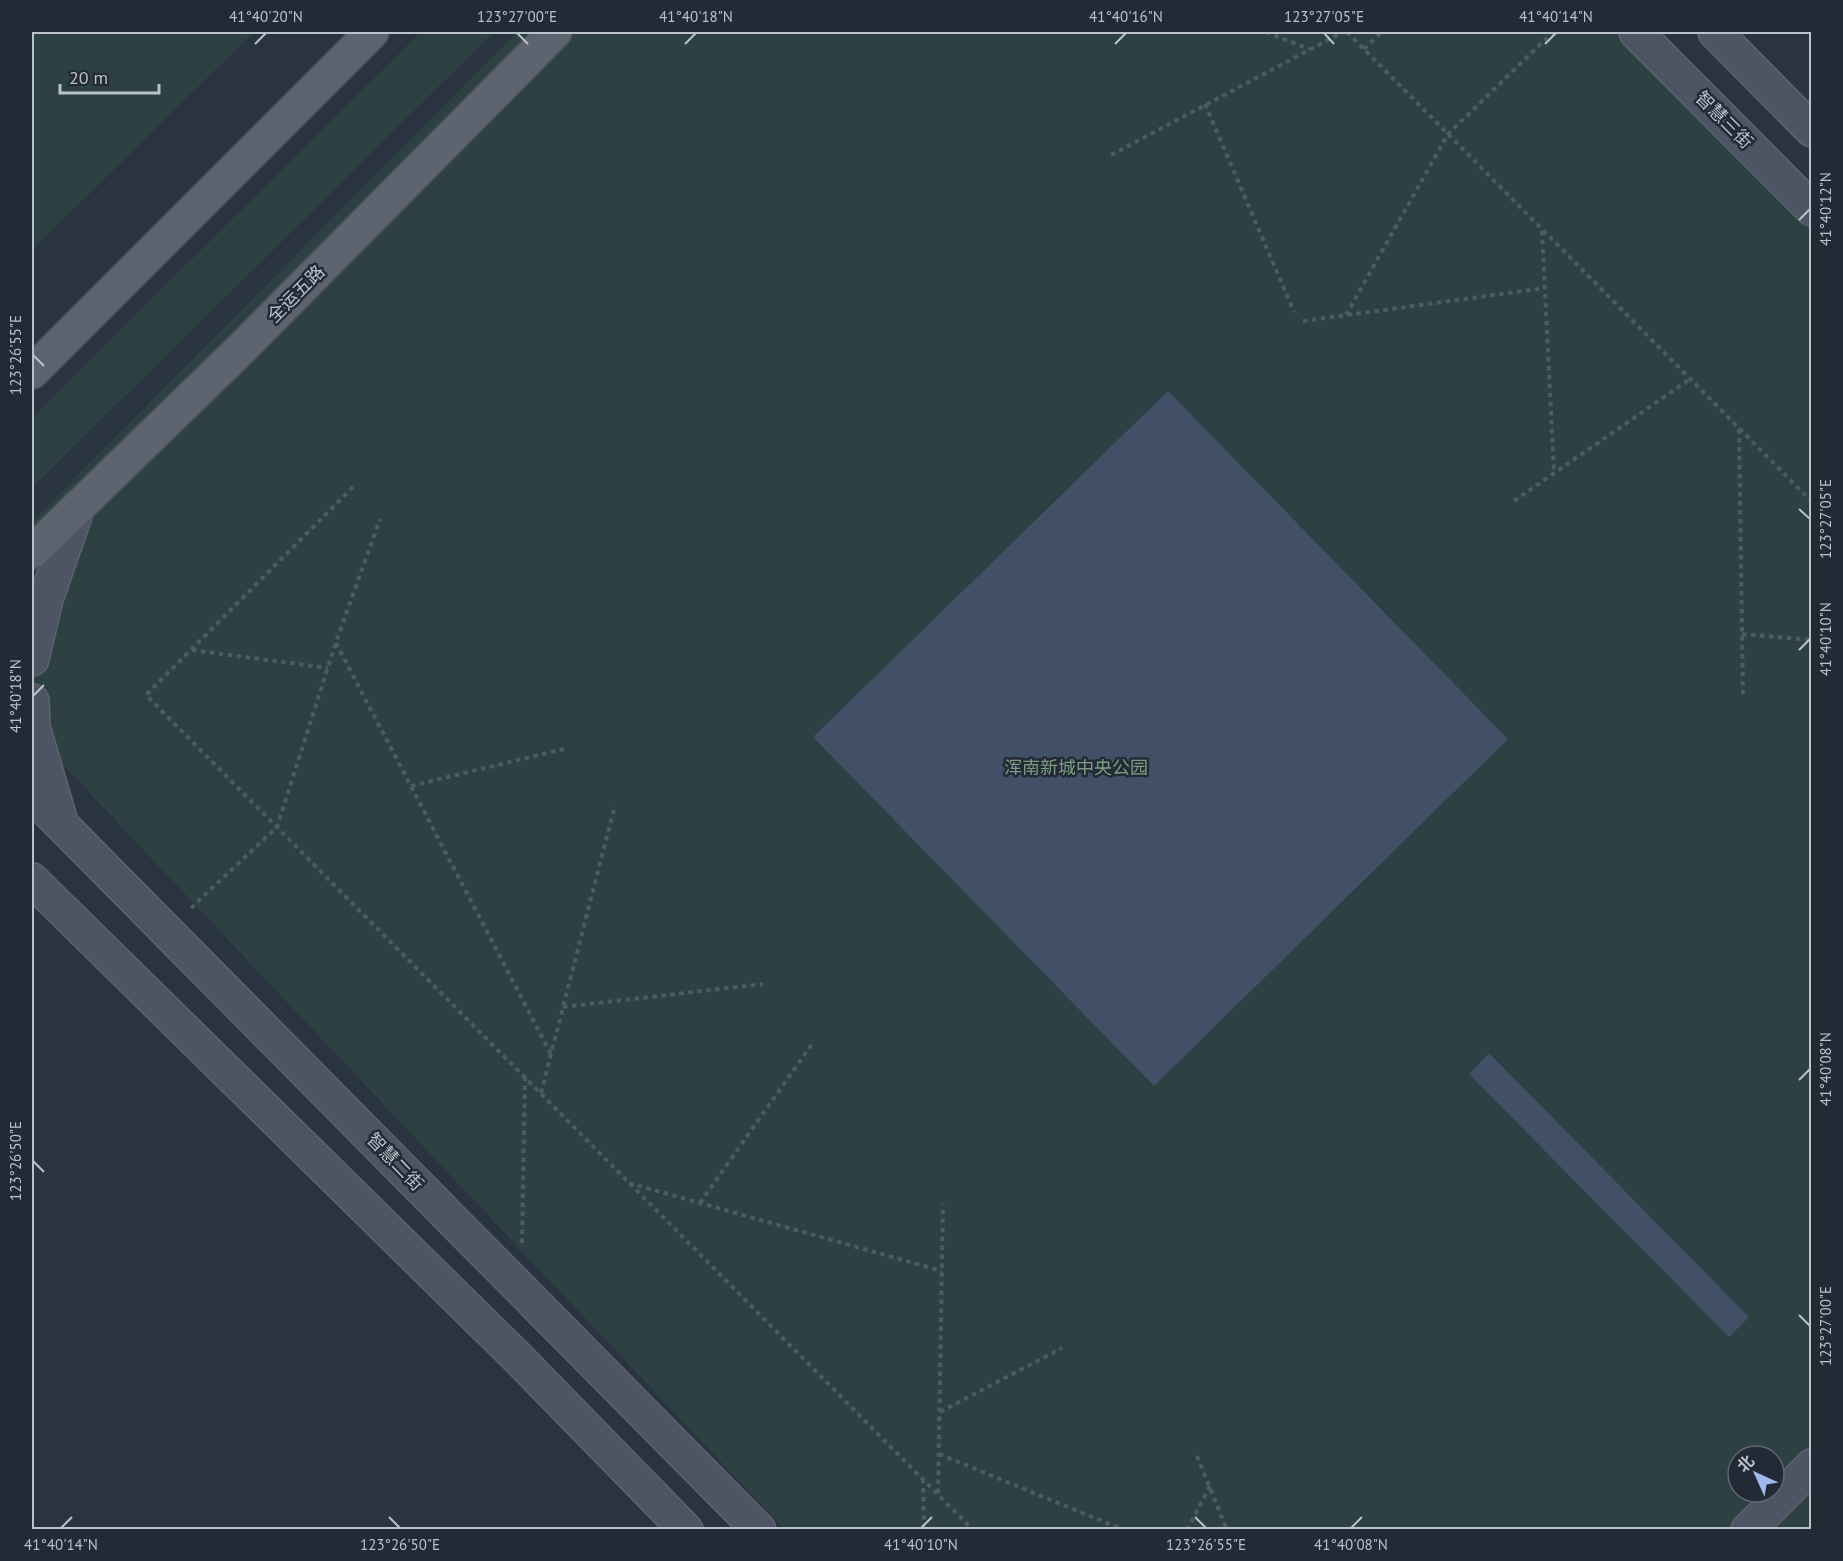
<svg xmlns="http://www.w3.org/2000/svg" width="1843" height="1561" viewBox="0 0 1843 1561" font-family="'PT Sans','Noto Sans SC',sans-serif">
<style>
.green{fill:#2d4042;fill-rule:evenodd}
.water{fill:#425067}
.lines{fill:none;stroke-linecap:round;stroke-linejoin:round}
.secondary-casing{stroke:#5c636e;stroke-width:36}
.primary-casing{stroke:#484e5a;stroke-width:36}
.path{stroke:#4c5d60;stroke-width:4;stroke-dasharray:4.5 4.5;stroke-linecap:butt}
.secondary{stroke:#4d5463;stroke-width:33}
.primary{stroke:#5d6470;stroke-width:33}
.ticks{fill:none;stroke:#bbc1ca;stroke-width:2}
.labels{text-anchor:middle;stroke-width:5;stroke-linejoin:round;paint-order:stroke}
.street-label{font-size:18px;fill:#bbc1ca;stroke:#232a36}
.park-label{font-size:18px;fill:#7c9d84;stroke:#232a36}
.neatline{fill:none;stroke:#bbc1ca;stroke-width:2}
.ticks-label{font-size:15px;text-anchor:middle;fill:#bbc1ca}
</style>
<rect width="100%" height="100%" fill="#2a3340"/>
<!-- green -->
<path class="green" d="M 32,32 L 254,32 L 32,250 Z
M 421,32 L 494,32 L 32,488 L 32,417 Z
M 517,32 L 1630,32 L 1811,215 L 1811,1529 L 784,1529 L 32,732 L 32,521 ZM 1738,1456 L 1774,1456 L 1774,1492 L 1738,1492 Z"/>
<!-- water -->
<path class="water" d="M 1168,391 L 1508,739 L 1154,1086 L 813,737 Z
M 1489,1053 L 1749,1317 L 1729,1337 L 1469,1074 Z"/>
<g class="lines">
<!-- secondary casing -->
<g class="secondary-casing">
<path id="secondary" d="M 1636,32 L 1812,209
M 1715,32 L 1812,130
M 32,659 L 46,599 L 78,507
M 32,701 L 33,727 L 61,822
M 32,795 L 759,1530
M 32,880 L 518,1358 L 686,1530
M 1748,1530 L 1812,1466"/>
</g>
<!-- primary casing -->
<g class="primary-casing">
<path id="primary" d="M 32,372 L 372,32
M 32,552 L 241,349 L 555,32"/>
</g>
<!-- path -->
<path class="path" d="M 1266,32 L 1309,49
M 1347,32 L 1812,502
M 1364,49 L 1382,32
M 1205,104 L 1294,312
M 1111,155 L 1343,32
M 1542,231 L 1554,473
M 1346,315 L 1448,134 L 1553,32
M 1303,321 L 1545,288
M 1739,429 L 1743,698
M 353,487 L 146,695 L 973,1530
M 1514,501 L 1690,379
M 1742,634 L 1812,640
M 336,643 L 551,1054
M 192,650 L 328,668
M 411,786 L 568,748
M 191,908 L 277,827 L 336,642 L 380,519
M 563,1007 L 763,984
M 541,1093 L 615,805
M 629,1183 L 942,1271
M 700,1203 L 812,1044
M 522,1243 L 525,1077
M 940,1412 L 1062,1348
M 939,1454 L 1124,1530
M 1197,1456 L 1227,1530
M 923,1479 L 924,1530
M 938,1493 L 943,1204
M 1187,1530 L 1210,1486"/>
<!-- secondary -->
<use href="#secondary" class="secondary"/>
<!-- primary -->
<use href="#primary" class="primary"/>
</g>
<!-- ticks -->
<path class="ticks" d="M 517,33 L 528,44M 1324,33 L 1334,44M 255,44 L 266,33M 685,44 L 696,33M 1115,44 L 1126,33M 1545,44 L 1556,33M 1799,220 L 1810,209M 33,355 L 44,366M 1799,509 L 1810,519M 1799,650 L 1810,639M 33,696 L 44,685M 1799,1080 L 1810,1069M 33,1161 L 44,1172M 1799,1315 L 1810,1326M 389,1517 L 400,1528M 1195,1517 L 1206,1528M 61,1528 L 72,1517M 921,1528 L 932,1517M 1351,1528 L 1362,1517"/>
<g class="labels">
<!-- street labels -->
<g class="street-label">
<text transform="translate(1724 120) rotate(45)" y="6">智慧三街</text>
<text transform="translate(296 294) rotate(-45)" y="6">全运五路</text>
<text transform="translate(395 1162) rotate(46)" y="6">智慧二街</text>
</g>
<!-- park labels -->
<g class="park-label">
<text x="1076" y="774">浑南新城中央公园</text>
</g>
</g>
<!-- border -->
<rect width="1843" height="1561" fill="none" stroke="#232a36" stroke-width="66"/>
<!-- north arrow -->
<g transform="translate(1756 1474) rotate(315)"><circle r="28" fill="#232a36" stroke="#606671" stroke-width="1.5"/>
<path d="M0-4.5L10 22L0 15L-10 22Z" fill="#9ebaed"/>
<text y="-9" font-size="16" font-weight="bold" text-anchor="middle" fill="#bbc1ca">北</text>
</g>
<!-- scale -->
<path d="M60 84v9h99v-9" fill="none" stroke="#bbc1ca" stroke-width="3"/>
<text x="69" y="84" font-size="18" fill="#bbc1ca" stroke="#232a36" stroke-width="4.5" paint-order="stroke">20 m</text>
<rect x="33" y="33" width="1777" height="1495" class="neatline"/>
<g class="ticks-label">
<text x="266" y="22">41°40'20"N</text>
<text x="517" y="22">123°27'00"E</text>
<text x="696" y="22">41°40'18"N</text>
<text x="1126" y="22">41°40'16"N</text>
<text x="1324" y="22">123°27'05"E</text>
<text x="1556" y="22">41°40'14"N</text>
<text transform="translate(1826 209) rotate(-90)" y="5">41°40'12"N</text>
<text transform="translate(16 355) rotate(-90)" y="5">123°26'55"E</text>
<text transform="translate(1826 519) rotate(-90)" y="5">123°27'05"E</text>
<text transform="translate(1826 639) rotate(-90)" y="5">41°40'10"N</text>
<text transform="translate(16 696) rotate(-90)" y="5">41°40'18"N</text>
<text transform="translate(1826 1069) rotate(-90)" y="5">41°40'08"N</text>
<text transform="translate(16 1161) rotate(-90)" y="5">123°26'50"E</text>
<text transform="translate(1826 1326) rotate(-90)" y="5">123°27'00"E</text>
<text x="61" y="1550">41°40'14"N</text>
<text x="400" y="1550">123°26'50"E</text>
<text x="921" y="1550">41°40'10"N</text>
<text x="1206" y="1550">123°26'55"E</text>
<text x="1351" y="1550">41°40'08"N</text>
</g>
</svg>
